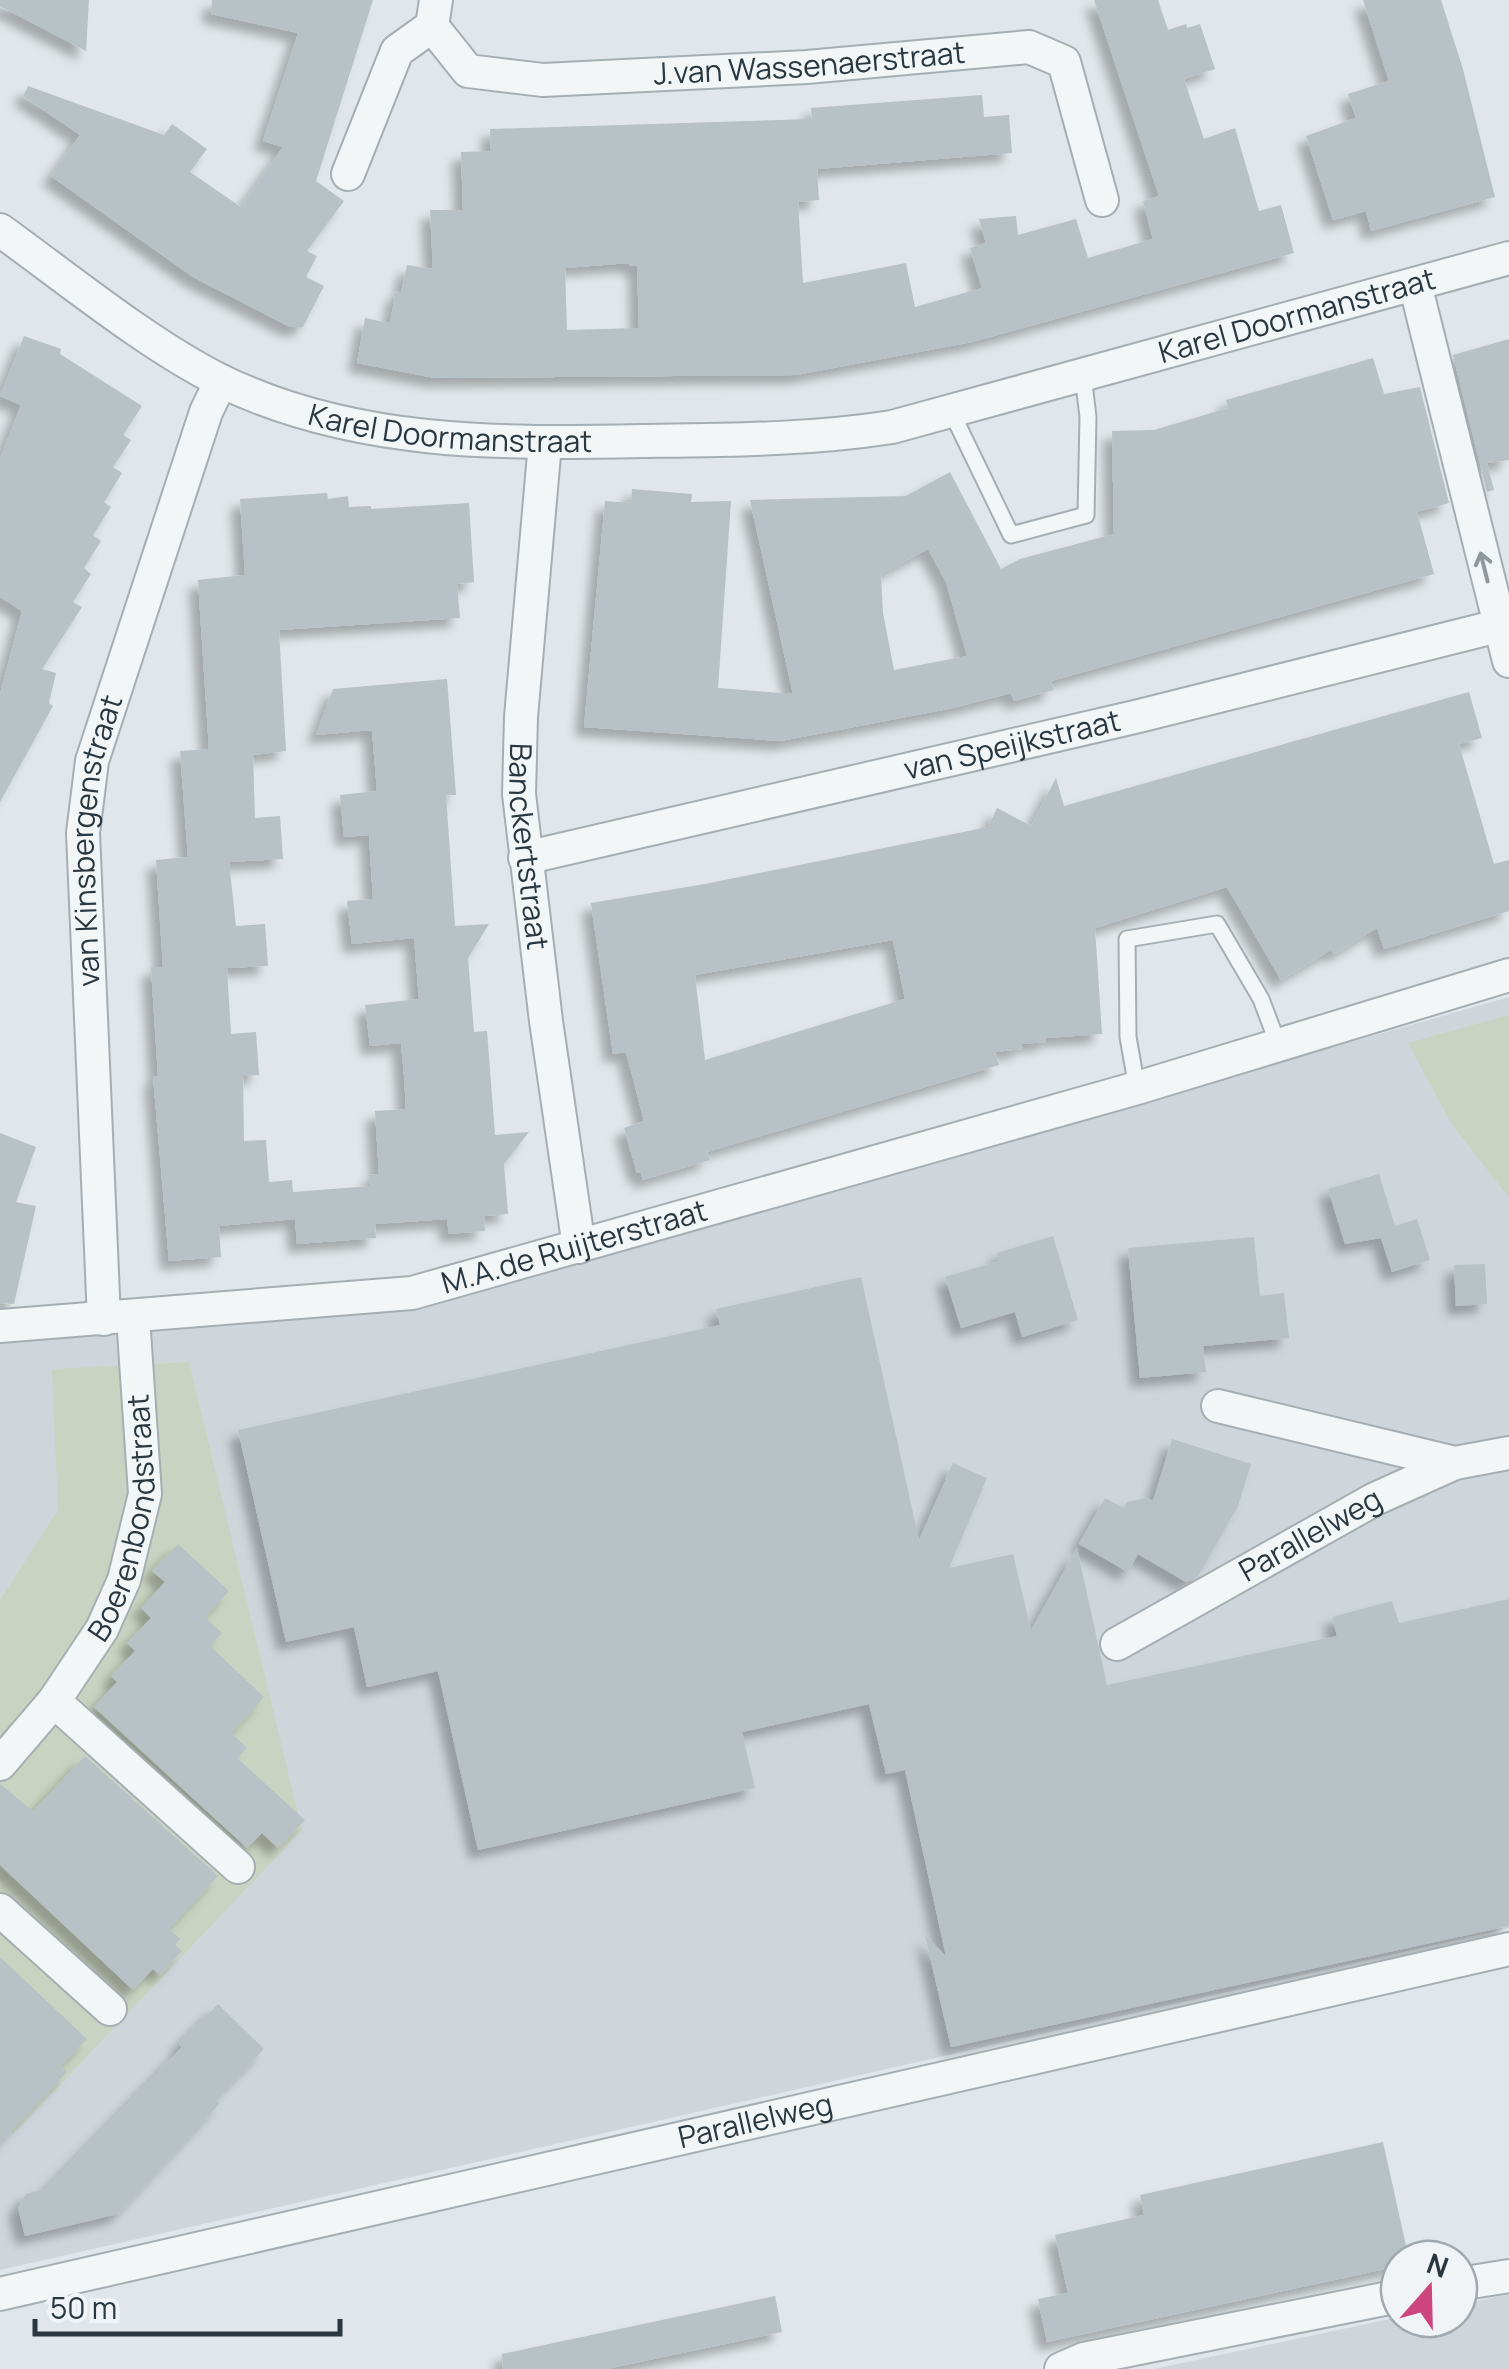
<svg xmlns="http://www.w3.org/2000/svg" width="1509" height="2369" viewBox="0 0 1509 2369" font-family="Manrope,sans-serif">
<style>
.built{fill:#ced6db}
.green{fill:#cad3c1}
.building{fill:#b7c1c6;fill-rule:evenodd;filter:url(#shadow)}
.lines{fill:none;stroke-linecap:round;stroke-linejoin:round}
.service-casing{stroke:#a5aeb3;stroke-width:19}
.minor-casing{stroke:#a5aeb3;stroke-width:36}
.service{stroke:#f3f6f7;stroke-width:15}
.minor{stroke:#f3f6f7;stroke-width:32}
.oneway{stroke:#8e979c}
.labels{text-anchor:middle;stroke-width:8;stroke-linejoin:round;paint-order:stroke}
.street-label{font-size:30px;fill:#293840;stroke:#f0f4f7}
</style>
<defs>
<filter id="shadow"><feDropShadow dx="-9" dy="9" stdDeviation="5" flood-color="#0004"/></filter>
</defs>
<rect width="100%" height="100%" fill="#e0e6e9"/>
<!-- built -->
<path class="built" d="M 1509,997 L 1509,1928 L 0,2270 L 0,1343 L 414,1310 Z
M 1509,2294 L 1509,2369 L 1154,2369 L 1399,2317 L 1459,2319 L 1459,2305 Z"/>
<!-- green -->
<path class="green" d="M 1509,1015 L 1509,1198 L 1451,1123 L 1408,1043 Z
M 189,1362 L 302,1830 L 14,2133 L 0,2120 L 0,1600 L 58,1510 L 52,1369 Z"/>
<!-- building -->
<path class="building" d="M 0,0 L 89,0 L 86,51 L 0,6 Z
M 212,0 L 373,0 L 316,181 L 344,201 L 307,251 L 317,256 L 306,277 L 324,286 L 303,327 L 290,327 L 193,277 L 51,176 L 80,135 L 23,96 L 28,86 L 164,135 L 172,124 L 207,149 L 190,172 L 241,207 L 283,147 L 263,141 L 298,33 L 211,14 Z
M 1094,0 L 1158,0 L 1168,30 L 1186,24 L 1187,28 L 1200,24 L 1215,69 L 1184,79 L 1204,139 L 1235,128 L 1259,211 L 1281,205 L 1294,253 L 972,342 L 796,375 L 435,378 L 357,363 L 365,318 L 390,323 L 396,291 L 401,293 L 407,265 L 433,269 L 430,210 L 463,210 L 461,152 L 491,151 L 490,129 L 812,119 L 811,108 L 982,95 L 984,117 L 1009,115 L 1012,153 L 817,169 L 819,200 L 798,202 L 803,283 L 906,263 L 915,307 L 982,288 L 970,248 L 986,243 L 979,219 L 1016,216 L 1018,235 L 1076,219 L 1088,258 L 1153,239 L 1143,201 L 1159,196 ZM 629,263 L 629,266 L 637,266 L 639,328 L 567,330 L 565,268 Z
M 1363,0 L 1441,0 L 1463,69 L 1495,197 L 1371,231 L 1366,211 L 1333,220 L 1306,136 L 1356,118 L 1348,94 L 1389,81 Z
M 24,336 L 61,349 L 60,354 L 142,406 L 123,435 L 131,440 L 113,467 L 122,473 L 104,502 L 111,507 L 93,535 L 101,541 L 84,568 L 91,574 L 73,602 L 82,607 L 42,669 L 56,673 L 49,703 L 53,706 L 0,802 L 0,694 L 22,611 L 0,597 L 0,459 L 21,405 L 0,396 Z
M 1509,339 L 1509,460 L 1487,463 L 1494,490 L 1487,492 L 1453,355 Z
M 1373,358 L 1384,394 L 1420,387 L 1449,503 L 1417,512 L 1434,574 L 1051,681 L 1054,690 L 1014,701 L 1011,693 L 953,708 L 781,741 L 584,727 L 605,501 L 631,503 L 632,489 L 692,494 L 691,502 L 731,501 L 718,688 L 793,694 L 750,500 L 906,496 L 950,472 L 1001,569 L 1020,559 L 1114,534 L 1112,431 L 1154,430 L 1228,408 L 1226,400 ZM 928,549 L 946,582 L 967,656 L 894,670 L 883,613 L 881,574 Z
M 327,493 L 328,499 L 348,496 L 349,507 L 371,506 L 371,509 L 469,503 L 474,582 L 457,584 L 460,618 L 279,630 L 286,751 L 253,755 L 255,818 L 280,816 L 283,859 L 229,862 L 236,926 L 265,924 L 268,966 L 227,968 L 231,1034 L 256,1032 L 259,1075 L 243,1076 L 244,1141 L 266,1140 L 269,1182 L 292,1180 L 293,1192 L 371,1186 L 370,1175 L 379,1174 L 375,1111 L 406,1109 L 404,1075 L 401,1043 L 370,1046 L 365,1005 L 419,999 L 414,938 L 352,944 L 347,901 L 373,899 L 369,835 L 344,837 L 340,795 L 377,791 L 372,730 L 316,735 L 333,689 L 447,679 L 456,795 L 446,795 L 455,926 L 489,924 L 468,958 L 474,1032 L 487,1031 L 495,1135 L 529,1132 L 504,1164 L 508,1214 L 484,1216 L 485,1231 L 449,1234 L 447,1219 L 375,1224 L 376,1238 L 297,1244 L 295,1219 L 219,1226 L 221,1257 L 169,1261 L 153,1076 L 158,1076 L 151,967 L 163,967 L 156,860 L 188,857 L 180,751 L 209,749 L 198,580 L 245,575 L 240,499 Z
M 1469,692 L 1482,738 L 1459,744 L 1494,864 L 1509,860 L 1509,911 L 1384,949 L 1377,928 L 1334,954 L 1331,950 L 1281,980 L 1227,887 L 1095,928 L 1102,1034 L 1046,1038 L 1046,1042 L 1021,1044 L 1022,1049 L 995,1052 L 999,1065 L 707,1152 L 710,1160 L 643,1180 L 641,1173 L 637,1173 L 624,1128 L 644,1121 L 626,1052 L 613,1054 L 591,903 L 705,884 L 988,827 L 997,808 L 1031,826 L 1056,778 L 1064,806 ZM 893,940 L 905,999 L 705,1060 L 695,975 Z
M 0,1133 L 36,1147 L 16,1202 L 36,1206 L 14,1304 L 0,1303 Z
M 1379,1174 L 1395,1226 L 1417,1219 L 1430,1260 L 1392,1272 L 1381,1238 L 1345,1244 L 1328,1189 Z
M 1053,1236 L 1078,1320 L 1022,1337 L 1015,1312 L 961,1328 L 945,1277 L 999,1261 L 997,1253 Z
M 1254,1237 L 1260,1296 L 1284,1293 L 1289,1338 L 1203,1346 L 1206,1372 L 1140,1378 L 1128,1248 Z
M 1485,1264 L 1487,1304 L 1456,1306 L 1454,1265 Z
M 861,1277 L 919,1540 L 953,1463 L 987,1478 L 949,1568 L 1013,1554 L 1031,1630 L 1077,1548 L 1107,1685 L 1337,1636 L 1332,1617 L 1392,1601 L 1399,1623 L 1509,1599 L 1509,1926 L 951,2047 L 925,1935 L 946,1956 L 905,1770 L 886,1774 L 869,1704 L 742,1732 L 755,1788 L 478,1850 L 438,1671 L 367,1687 L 354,1627 L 286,1642 L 238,1430 L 720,1325 L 716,1309 Z
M 1172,1439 L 1251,1464 L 1238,1506 L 1198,1576 L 1186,1582 L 1138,1554 L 1128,1572 L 1079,1544 L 1105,1498 L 1124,1508 L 1127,1502 L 1147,1498 L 1153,1501 Z
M 178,1544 L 229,1591 L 205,1617 L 222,1633 L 210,1646 L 264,1697 L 231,1733 L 247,1748 L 237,1758 L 305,1820 L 278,1848 L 262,1833 L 247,1848 L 94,1707 L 117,1682 L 111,1676 L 135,1651 L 127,1643 L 151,1618 L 141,1608 L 165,1582 L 152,1571 Z
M 85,1756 L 218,1876 L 169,1929 L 180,1939 L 175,1945 L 182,1951 L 160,1975 L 153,1969 L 133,1990 L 0,1865 L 0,1784 L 33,1811 Z
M 0,1957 L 87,2039 L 61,2066 L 67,2072 L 0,2143 Z
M 218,2004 L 264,2049 L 215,2099 L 220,2103 L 118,2214 L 25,2236 L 18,2208 L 26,2194 L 45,2189 L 182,2047 L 179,2044 Z
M 1383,2142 L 1409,2259 L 1399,2259 L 1399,2266 L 1047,2342 L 1038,2299 L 1068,2293 L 1055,2235 L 1144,2215 L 1140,2195 Z
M 775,2296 L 782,2332 L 606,2369 L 503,2369 L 502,2354 Z"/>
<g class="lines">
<!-- service casing -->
<g class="service-casing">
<path id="service" d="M 951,411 L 1011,535 L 1086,515 L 1088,417 L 1083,375
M 1137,1088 L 1128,1037 L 1127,939 L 1217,924 L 1261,999 L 1278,1044"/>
</g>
<!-- minor casing -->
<g class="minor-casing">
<g id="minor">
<path id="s1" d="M 432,26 L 468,71 L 543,80 L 807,67 L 1029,47 L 1064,62 L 1102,200"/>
<path d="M 348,174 L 397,51 L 432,26 L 436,0"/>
<path id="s2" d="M 0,230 C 68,279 146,343 219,380 C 352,445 498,444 642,441 C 726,440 809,440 892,427 L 1509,258"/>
<path d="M 1415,284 L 1509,661"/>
<path id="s3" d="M 545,443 L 521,717 L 519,794 L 546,1021 L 579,1247"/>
<path id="s4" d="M 525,858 L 1139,716 L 1498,626"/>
<path id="s5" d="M 104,1319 L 83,833 L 92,761 L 206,412 L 221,381"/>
<path id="s6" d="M 0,1326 L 412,1293 L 1137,1088 L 1509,975"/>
<path d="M 1218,1406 L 1455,1463"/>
<path id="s7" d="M 1117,1644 L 1375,1499 L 1455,1463 L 1509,1453"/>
<path d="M 54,1701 L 238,1867"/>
<path id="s8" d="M 0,1764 L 54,1701 L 102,1629 L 124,1580 L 145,1494 L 133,1317"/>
<path d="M 0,1910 L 110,2009"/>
<path d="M 1459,2284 L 1509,2276"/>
<path id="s9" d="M 0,2294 L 1509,1949"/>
<path d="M 1061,2369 L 1084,2359 L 1399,2296"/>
</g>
</g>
<!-- service -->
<use href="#service" class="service"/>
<!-- minor -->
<use href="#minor" class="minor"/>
</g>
<!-- one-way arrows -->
<defs><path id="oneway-shaft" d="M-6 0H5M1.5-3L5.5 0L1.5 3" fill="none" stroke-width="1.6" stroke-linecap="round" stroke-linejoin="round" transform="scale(2.5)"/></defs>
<use class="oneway" href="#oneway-shaft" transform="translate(1484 567) rotate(-104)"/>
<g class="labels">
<!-- street labels -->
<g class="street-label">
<text dy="10" stroke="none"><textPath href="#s1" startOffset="400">J.van Wassenaerstraat</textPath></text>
<text dy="10" stroke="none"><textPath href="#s2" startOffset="1368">Karel Doormanstraat</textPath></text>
<text dy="10" stroke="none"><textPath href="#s2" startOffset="505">Karel Doormanstraat</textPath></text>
<text dy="10" stroke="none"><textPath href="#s4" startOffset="500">van Speijkstraat</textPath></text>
<text dy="10" stroke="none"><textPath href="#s5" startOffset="480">van Kinsbergenstraat</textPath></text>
<text dy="10" stroke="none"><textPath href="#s3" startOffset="405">Banckertstraat</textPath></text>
<text dy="10" stroke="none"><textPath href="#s6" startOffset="582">M.A.de Ruijterstraat</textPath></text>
<text dy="10" stroke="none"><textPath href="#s8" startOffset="285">Boerenbondstraat</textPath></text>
<text dy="10" stroke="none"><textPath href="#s7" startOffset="222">Parallelweg</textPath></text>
<text dy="10" stroke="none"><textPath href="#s9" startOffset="775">Parallelweg</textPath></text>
</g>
</g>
<!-- north arrow -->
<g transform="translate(1429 2289) rotate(20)"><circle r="48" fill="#f0f4f7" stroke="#a0a9ae" stroke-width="2.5"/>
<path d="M0-8L18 38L0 25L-18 38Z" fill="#ce457e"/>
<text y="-15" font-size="28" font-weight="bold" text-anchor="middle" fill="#293840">N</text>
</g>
<!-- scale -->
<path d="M35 2319v15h305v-15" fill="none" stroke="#293840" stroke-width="5"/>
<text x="50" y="2319" font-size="30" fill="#293840" stroke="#f0f4f7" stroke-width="8" paint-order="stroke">50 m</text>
</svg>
